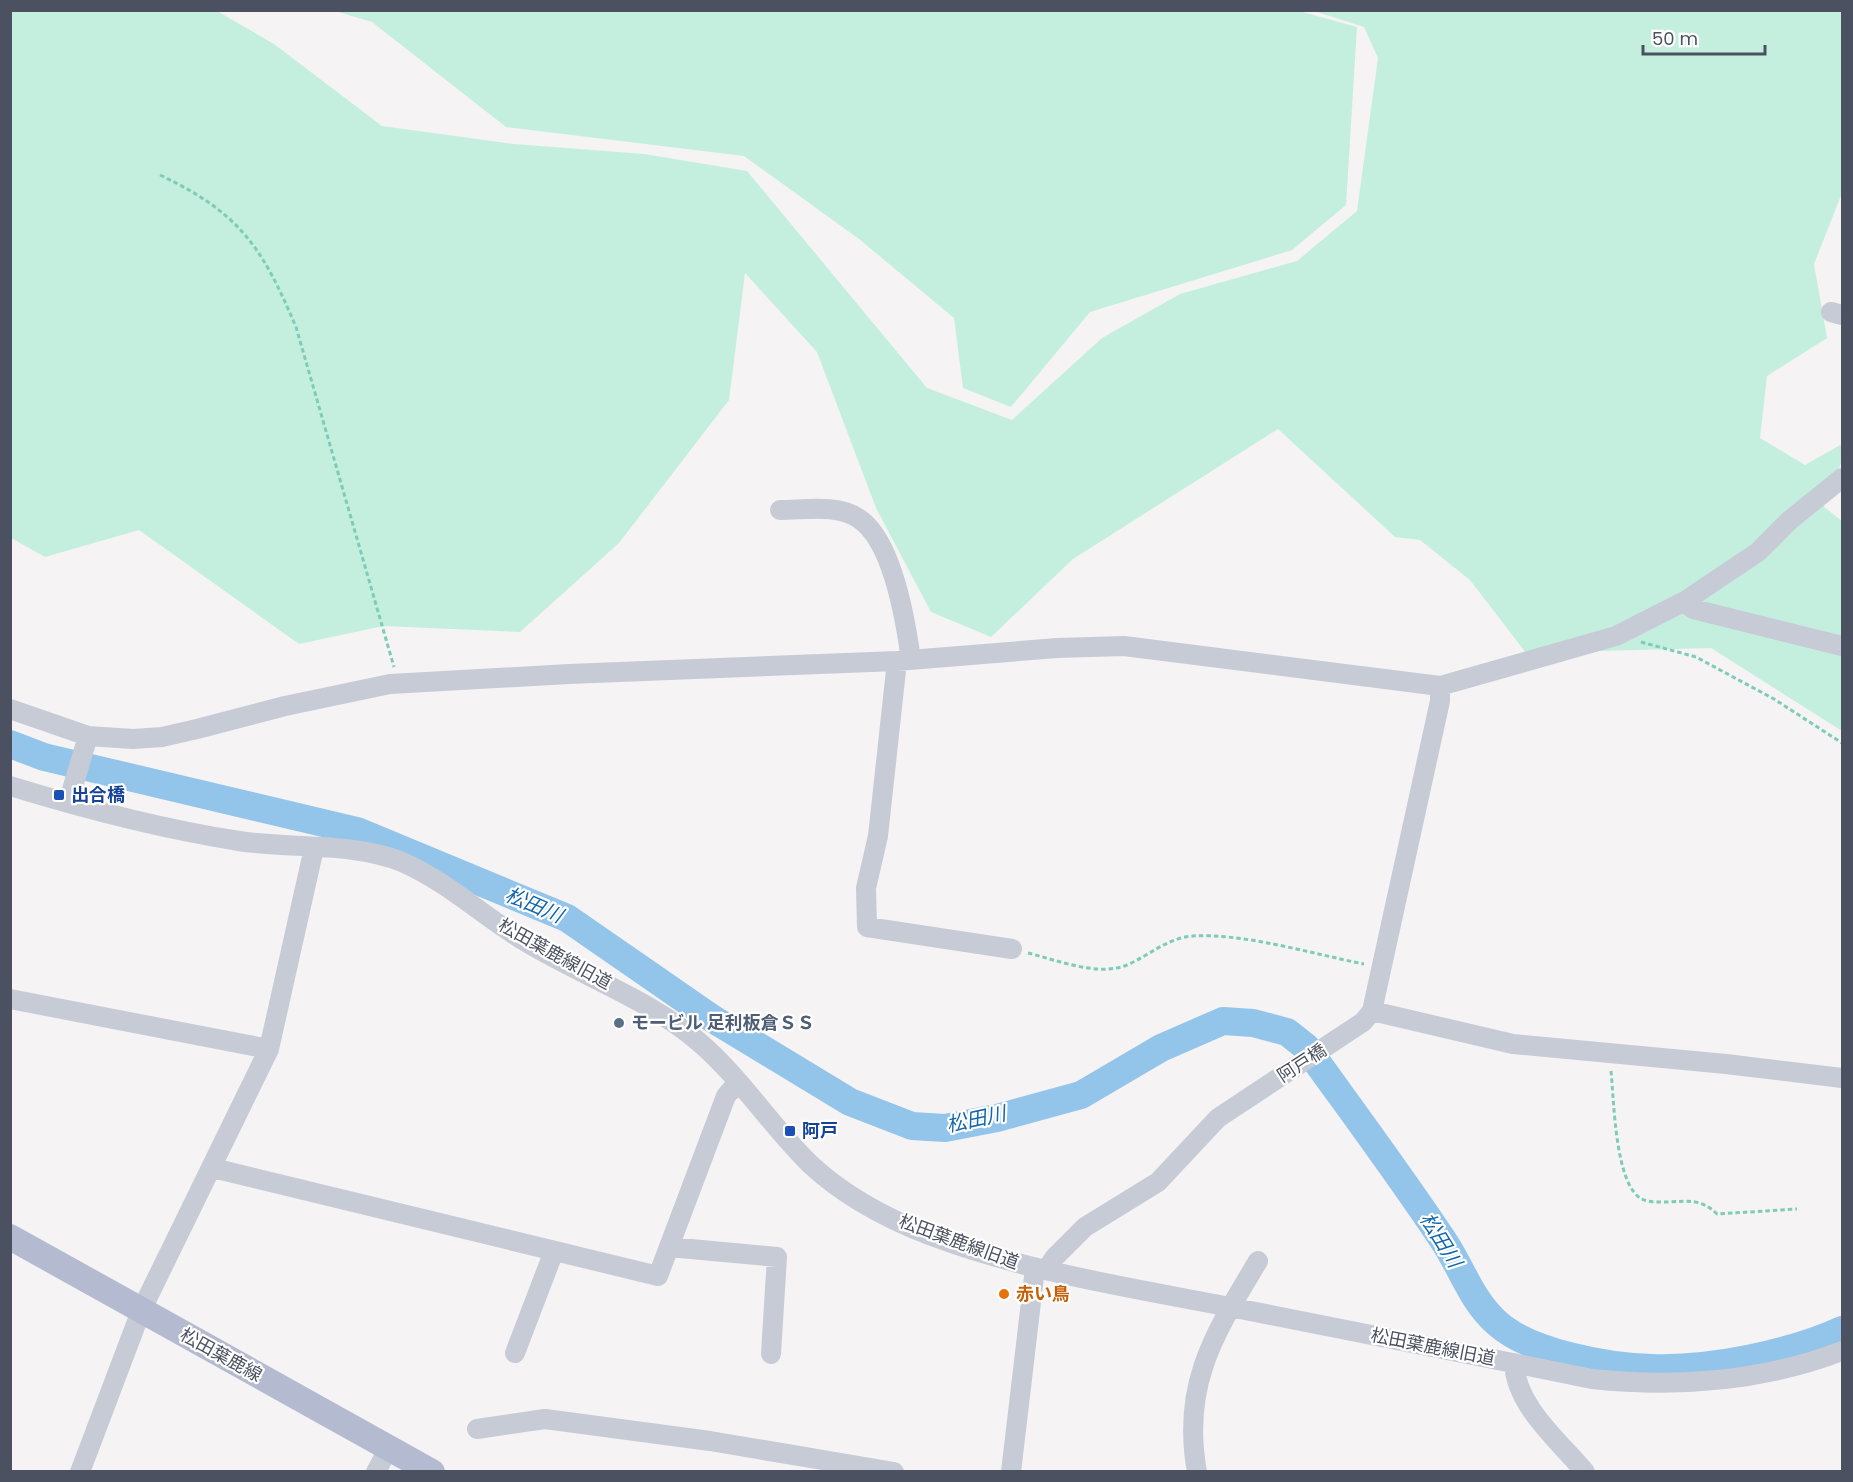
<svg xmlns="http://www.w3.org/2000/svg" width="1853" height="1482" viewBox="0 0 1853 1482" font-family="Poppins,'Noto Sans JP',sans-serif">
<style>
.green{fill:#c4efdf}
.lines{fill:none;stroke-linecap:round;stroke-linejoin:round}
.river{stroke:#93c4ea;stroke-width:28}
.path{stroke:#7dccb8;stroke-width:3;stroke-dasharray:4.5 3;stroke-linecap:butt}
.minor{stroke:#c7cbd6;stroke-width:20}
.major{stroke:#b4bbd0;stroke-width:26}
.transit-dot{fill:#1a4fb4;stroke:#fff;stroke-width:2}
.service-dot{fill:#5c6f8a;stroke:#fff;stroke-width:2}
.food-dot{fill:#e8710a;stroke:#fff;stroke-width:2}
.labels{text-anchor:middle;stroke-width:4.5;stroke-linejoin:round;paint-order:stroke}
.transit-label{font-size:18px;font-weight:bold;fill:#164399;stroke:#fff;text-anchor:start}
.street-label{font-size:18px;fill:#4b5160;stroke:#fff}
.service-label{font-size:18px;font-weight:bold;fill:#4e5e75;stroke:#fff;text-anchor:start}
.food-label{font-size:18px;font-weight:bold;fill:#c56008;stroke:#fff;text-anchor:start}
.water-label{font-size:20px;font-style:italic;fill:#1267ac;stroke:#fff}
</style>
<rect width="100%" height="100%" fill="#f5f3f3"/>
<!-- green -->
<path class="green" d="M 11,11 L 217,11 L 274,44 L 382,126 L 514,144 L 644,154 L 747,171 L 927,388 L 1012,420 L 1102,338 L 1180,294 L 1297,261 L 1357,211 L 1378,58 L 1364,27 L 1314,11 L 1842,11 L 1842,193 L 1814,264 L 1827,338 L 1767,376 L 1760,438 L 1805,465 L 1842,444 L 1842,460 L 1824,507 L 1842,521 L 1842,731 L 1711,648 L 1526,653 L 1470,580 L 1420,540 L 1395,537 L 1278,429 L 1073,559 L 991,637 L 931,612 L 876,508 L 817,352 L 745,273 L 729,400 L 619,543 L 520,632 L 383,626 L 299,644 L 139,530 L 45,557 L 11,538 Z
M 335,11 L 1299,11 L 1357,27 L 1346,205 L 1292,250 L 1090,312 L 1011,407 L 963,388 L 954,318 L 859,239 L 744,156 L 506,127 L 372,22 Z"/>
<g class="lines">
<!-- river -->
<path class="river" d="M 10,744 L 44,757 L 357,831 L 567,918 L 713,1019 L 850,1102 L 912,1126 L 945,1128 L 997,1118 L 1081,1095 L 1161,1048 L 1223,1021 L 1253,1023 L 1287,1032 L 1306,1047 C 1352,1111 1399,1174 1443,1240 C 1462,1268 1471,1300 1497,1323 C 1530,1353 1608,1367 1652,1368 C 1710,1370 1789,1354 1842,1330"/>
<!-- path -->
<path class="path" d="M 1841,10 L 1842,11
M 160,175 C 240,213 262,247 296,327 L 394,667
M 1641,642 L 1696,657 L 1774,699 L 1842,743
M 1028,953 C 1057,960 1098,977 1127,965 C 1150,955 1167,938 1193,936 C 1244,933 1313,954 1364,964
M 1611,1071 C 1614,1100 1615,1186 1642,1199 C 1650,1203 1660,1202 1669,1202 C 1689,1201 1702,1199 1717,1214 L 1797,1209"/>
<!-- minor -->
<path class="minor" d="M 1831,312 L 1842,315
M 780,510 C 805,510 837,504 858,518 C 893,540 906,623 911,660
M 1685,601 L 1693,609 L 1842,646
M 897,661 L 878,836 L 866,888 L 867,927 L 1012,949
M 10,709 L 88,736 L 133,739 L 162,737 L 197,729 L 285,706 L 390,684 L 569,674 L 897,661 L 1057,648 L 1124,646 L 1440,686 L 1616,636 L 1685,601 L 1758,552 L 1790,520 L 1842,478
M 10,786 C 85,809 162,829 239,841 C 290,849 354,842 402,862 C 448,882 484,917 526,942 C 584,977 647,998 699,1042 C 741,1078 771,1126 810,1164 C 843,1195 888,1219 929,1235 C 1024,1271 1126,1287 1225,1306 C 1348,1330 1470,1354 1592,1379 C 1678,1388 1761,1382 1842,1351
M 68,803 L 88,736
M 10,999 L 269,1049 L 141,1311 L 80,1472
M 1372,1011 L 1513,1044 L 1726,1064 L 1842,1078
M 269,1049 L 314,848
M 213,1168 L 658,1276 L 726,1096 L 738,1082
M 669,1247 L 777,1257 L 771,1354
M 1046,1270 L 1055,1257 L 1085,1227 L 1158,1182 L 1218,1118 L 1363,1022 L 1372,1011 L 1440,701 L 1440,686
M 515,1353 L 554,1251
M 1514,1363 C 1516,1406 1558,1440 1585,1472
M 477,1429 L 545,1419 L 710,1441 L 894,1472
M 376,1472 L 389,1447
M 1011,1472 L 1035,1268
M 1197,1472 C 1181,1384 1215,1333 1258,1261"/>
<!-- major -->
<path class="major" d="M 10,1237 L 432,1472"/>
</g>
<!-- markers -->
<g class="transit-dot">
<rect x="53" y="789" width="12" height="12" rx="3"/>
<rect x="784" y="1125" width="12" height="12" rx="3"/>
</g>
<circle class="service-dot" cx="619" cy="1023" r="6"/>
<circle class="food-dot" cx="1004" cy="1294" r="6"/>
<g class="labels">
<!-- transit labels -->
<g class="transit-label">
<text x="71" y="801">出合橋</text>
<text x="802" y="1137">阿戸</text>
</g>
<!-- street labels -->
<g class="street-label">
<text transform="translate(555 954) rotate(29)" y="6">松田葉鹿線旧道</text>
<text transform="translate(1302 1063) rotate(-33)" y="6">阿戸橋</text>
<text transform="translate(959 1242) rotate(20)" y="6">松田葉鹿線旧道</text>
<text transform="translate(1433 1347) rotate(11)" y="6">松田葉鹿線旧道</text>
<text transform="translate(221 1355) rotate(29)" y="6">松田葉鹿線</text>
</g>
<!-- service labels -->
<g class="service-label">
<text x="631" y="1029">モービル 足利板倉ＳＳ</text>
</g>
<!-- food labels -->
<g class="food-label">
<text x="1016" y="1300">赤い鳥</text>
</g>
<!-- water labels -->
<g class="water-label">
<text transform="translate(534 905) rotate(23)" y="7">松田川</text>
<text transform="translate(976 1119) rotate(-12)" y="7">松田川</text>
<text transform="translate(1441 1240) rotate(58)" y="7">松田川</text>
</g>
</g>
<!-- border -->
<rect width="1853" height="1482" fill="none" stroke="#4b5160" stroke-width="24"/>
<!-- scale -->
<path d="M1643 45v9h122v-9" fill="none" stroke="#4b5160" stroke-width="3"/>
<text x="1652" y="45" font-size="18" fill="#4b5160" stroke="#ffffff" stroke-width="4.5" paint-order="stroke">50 m</text>
</svg>
